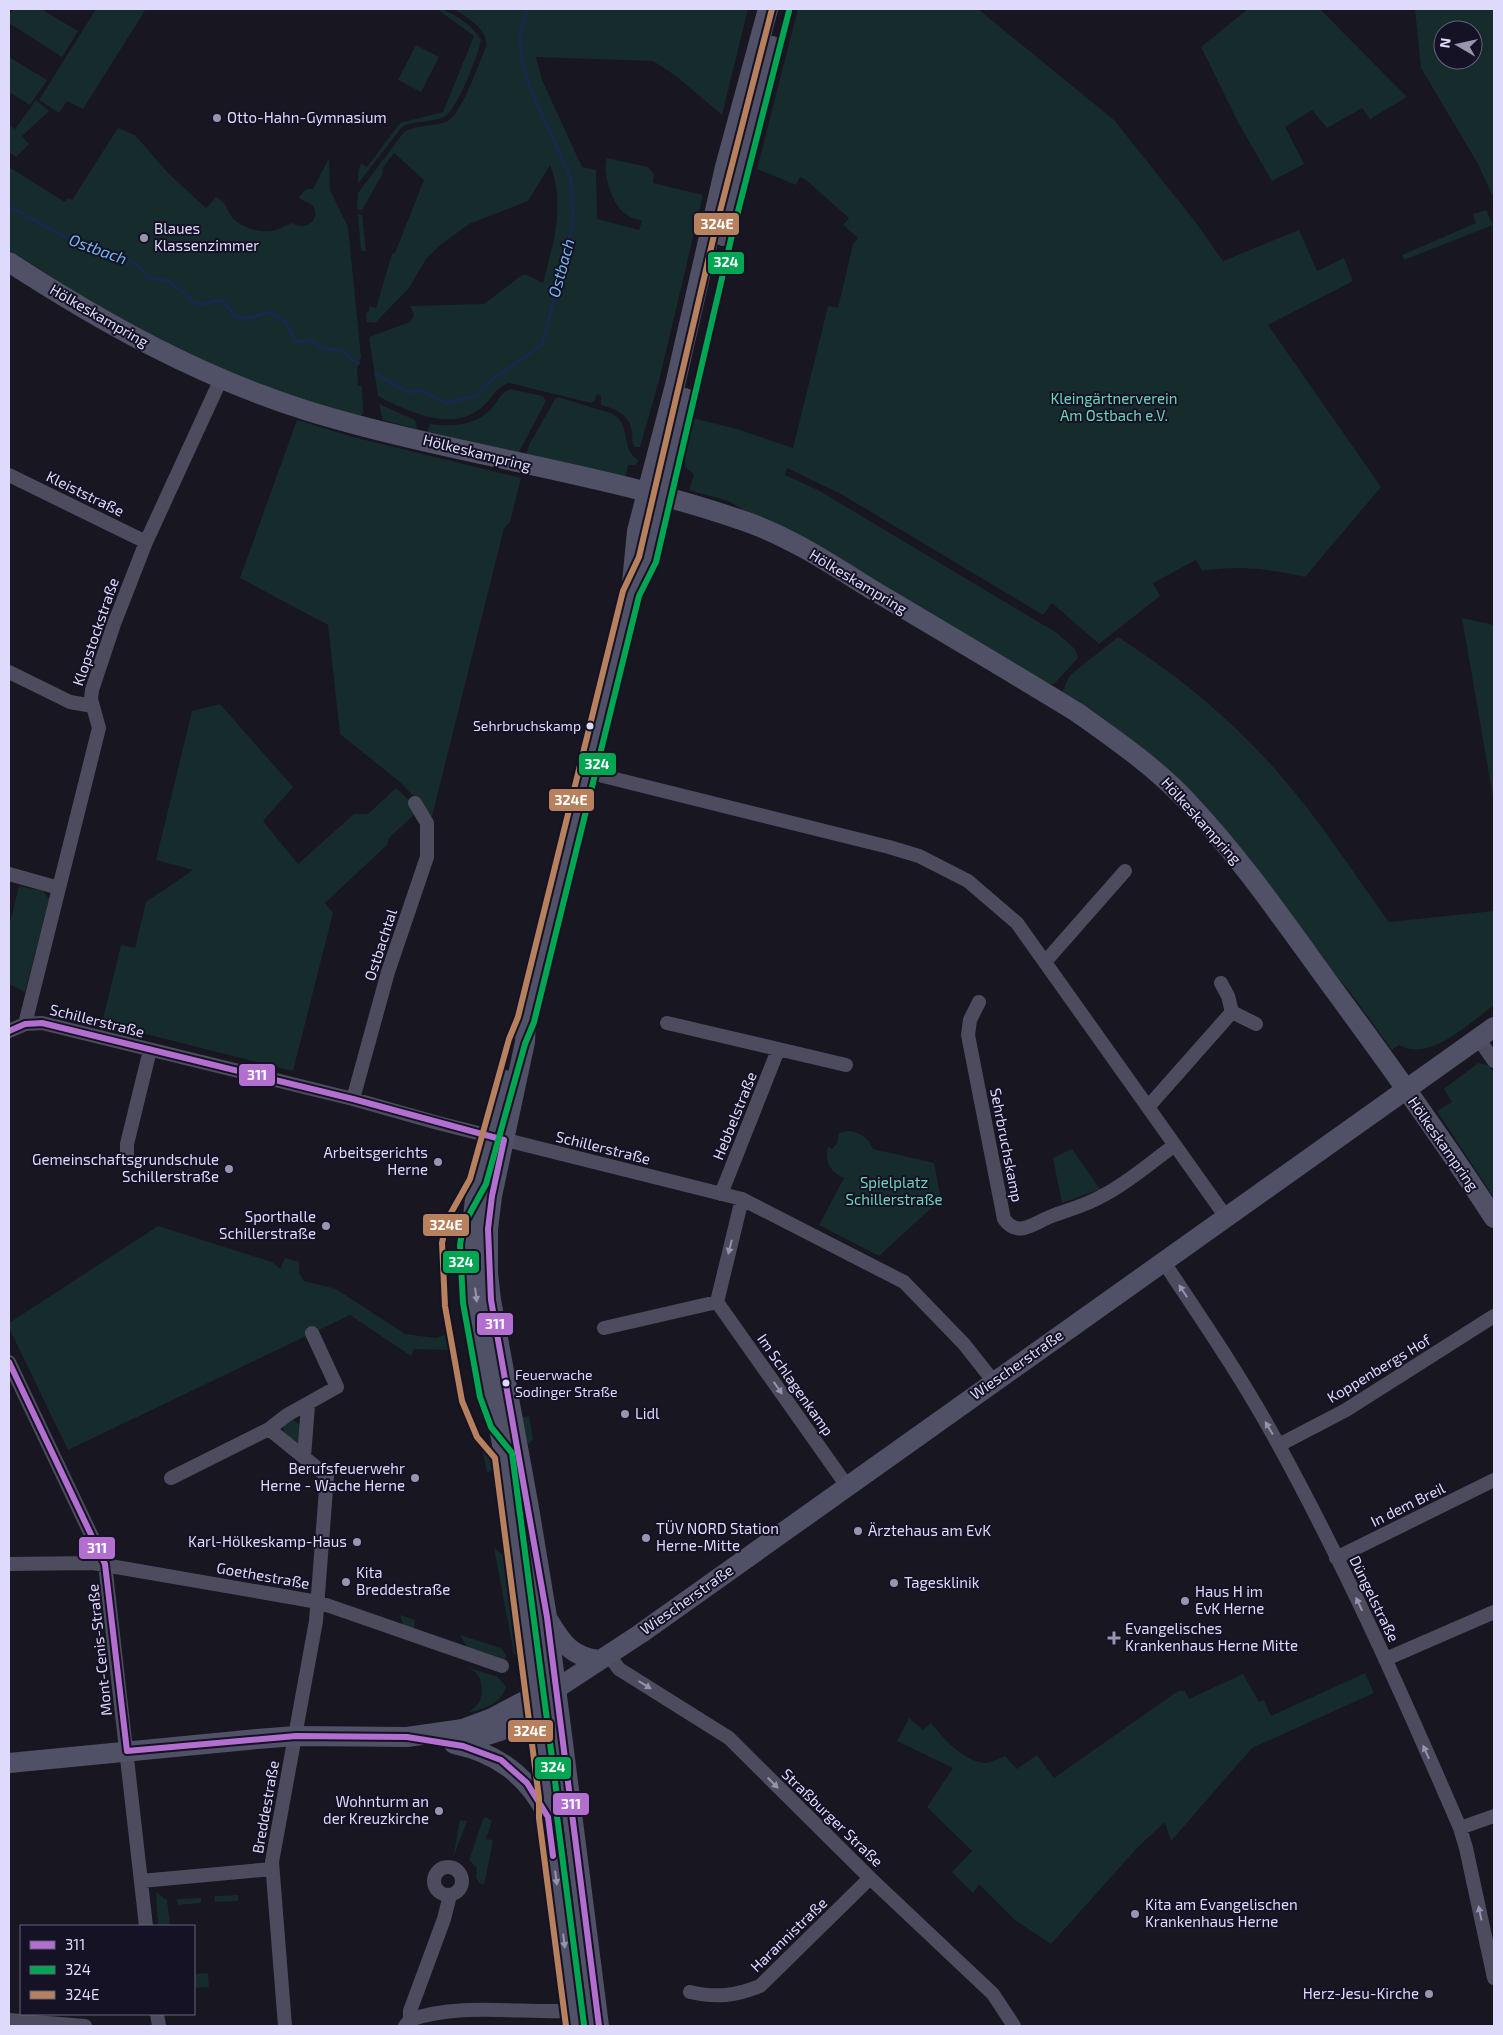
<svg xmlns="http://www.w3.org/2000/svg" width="1503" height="2035" viewBox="0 0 1503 2035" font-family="'Exo 2',sans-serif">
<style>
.green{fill:#162b2b;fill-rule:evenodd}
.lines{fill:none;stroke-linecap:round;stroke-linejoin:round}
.stream{stroke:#162946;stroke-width:4}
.street{stroke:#4d4c5f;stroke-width:14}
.secondary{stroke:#505066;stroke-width:20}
.bus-1-casing{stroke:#151225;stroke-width:10}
.bus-2-casing{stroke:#151225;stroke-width:10}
.bus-3-casing{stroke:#151225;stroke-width:10}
.bus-1{stroke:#b36fd0;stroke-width:6}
.bus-2{stroke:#00a651;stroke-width:6}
.bus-3{stroke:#b6815c;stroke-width:6}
.oneway{fill:#9593ad}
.oneway2{fill:#9695b0}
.poi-dot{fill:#9895af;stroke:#151225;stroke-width:2}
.bus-dot{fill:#dddafb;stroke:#151225;stroke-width:2}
.labels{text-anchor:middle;stroke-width:4;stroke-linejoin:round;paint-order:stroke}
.bus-label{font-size:14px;fill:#dddafb;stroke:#151225;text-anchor:end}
.poi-label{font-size:15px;fill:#dddafb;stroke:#151225;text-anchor:start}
.street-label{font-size:15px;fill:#dddafb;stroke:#151225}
.park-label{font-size:15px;fill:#6ed3b7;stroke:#151225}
.water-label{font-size:16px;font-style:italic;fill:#74b8ef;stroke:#151225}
.line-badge{stroke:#151225;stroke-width:2}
.badge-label{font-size:14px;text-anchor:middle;font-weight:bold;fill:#fff}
</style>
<rect width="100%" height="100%" fill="#181621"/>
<!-- green -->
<path class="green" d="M 13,9 L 41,9 L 78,31 L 62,57 L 9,23 L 9,15 Z
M 96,9 L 146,9 L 83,109 L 67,101 L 59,113 L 39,100 Z
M 437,9 C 450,9 476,28 481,40 C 479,53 456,113 444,117 C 431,123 415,120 402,127 L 358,184 L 358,173 L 361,163 L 367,167 L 400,123 L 443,112 L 474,36 Z
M 454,9 L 748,9 L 722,115 L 676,76 L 653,61 L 536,57 L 542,80 L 582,167 L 596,170 L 597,219 L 639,230 L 642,221 C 636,219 629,217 624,213 C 613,205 601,171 607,158 L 648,167 L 654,174 L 653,183 L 703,195 L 659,381 L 640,447 L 635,447 C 631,443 633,438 632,432 C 630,415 616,409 601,405 L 601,396 L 597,394 L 595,400 L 591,403 L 509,383 C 495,387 492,400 481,408 C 451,433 407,411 378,396 L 369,337 L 410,322 L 414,315 L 410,306 L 484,304 L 522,275 L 527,275 L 543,283 C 553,244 566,205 550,165 L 528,201 L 469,224 L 439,246 L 426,259 L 409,288 L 375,323 L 367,322 L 366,312 L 368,313 L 370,306 L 376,308 L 392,254 L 395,253 L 424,180 L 394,153 L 382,169 L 383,173 L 362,210 L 357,209 L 358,193 L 404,132 C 417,124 432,127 446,122 C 462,115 478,64 486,47 C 489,29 467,18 454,9 Z
M 798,9 L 978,9 L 1114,120 L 1197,224 L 1223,261 L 1299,230 L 1317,271 L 1344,258 L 1353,281 L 1268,325 L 1381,487 L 1305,577 C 1269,569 1238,565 1202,571 L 1196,560 L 1153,583 L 1160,596 L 1099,644 L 1052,603 L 1043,615 L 841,494 L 787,468 L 785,475 L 818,490 L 1057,633 L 1075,649 L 1078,658 L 1055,683 L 1048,685 L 728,501 L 689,490 L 694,474 L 685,467 L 685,458 L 681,452 L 689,417 L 737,429 L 793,448 L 828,306 L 838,308 L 853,244 L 858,238 L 843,225 L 849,218 L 806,180 L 800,177 L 796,185 L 757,169 Z
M 1248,9 L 1320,9 L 1407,97 L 1370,119 L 1362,108 L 1327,128 L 1312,110 L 1285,127 L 1304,164 L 1272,181 L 1239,124 L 1201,47 Z
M 1415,9 L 1494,9 L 1494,199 L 1478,164 L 1421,68 ZM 1443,30 L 1473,30 L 1473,60 L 1443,60 Z
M 416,45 L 439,57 L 421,92 L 398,80 Z
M 9,57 L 47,80 L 30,105 L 9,92 Z
M 36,100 L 49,111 L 22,136 L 29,144 L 16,157 L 9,152 L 9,125 L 15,129 Z
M 118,128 L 135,135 L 169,174 L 206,208 L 216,197 C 226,203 225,205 230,214 C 236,226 258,233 271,231 C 278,230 286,225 293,223 C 303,231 320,222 314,208 C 311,201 303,203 299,197 L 306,189 L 313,189 L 329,158 L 330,190 L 348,227 L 361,357 L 357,368 L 358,386 L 362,386 L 363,414 L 360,416 L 299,399 L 220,368 L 117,319 L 9,250 L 9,167 L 65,202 L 68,198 L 72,200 Z
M 1486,210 L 1493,225 L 1404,260 L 1402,255 L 1476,223 L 1473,214 Z
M 358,214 L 362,215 L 366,251 L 361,251 Z
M 510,389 L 543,396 L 546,401 L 518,454 L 427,432 L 430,424 C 452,427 476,426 492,408 C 498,401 501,392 510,389 Z
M 558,397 L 613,414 C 632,425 620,449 638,460 L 636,465 L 628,465 L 625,479 L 526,455 L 529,445 L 555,399 Z
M 379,404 L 415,420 L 417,429 L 383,420 Z
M 297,420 L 353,437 L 521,478 L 510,522 L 504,528 L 429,828 L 417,800 L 401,783 L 340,734 L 328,625 L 240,578 Z
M 1462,618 L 1494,625 L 1494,803 Z
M 1118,637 C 1176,674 1229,717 1275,769 C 1317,816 1352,871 1389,922 L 1494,911 L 1494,1005 C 1471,1022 1429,1063 1399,1045 L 1392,1050 L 1350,992 L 1308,942 L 1251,861 L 1062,692 L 1070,675 Z
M 220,704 L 293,787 L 263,821 L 298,864 L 354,814 L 368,814 L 396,788 L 411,802 L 417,812 L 389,838 L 387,845 L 325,903 L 333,913 L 293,1071 L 102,1023 L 121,945 L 135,948 L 146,902 L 193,870 L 156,860 L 192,711 Z
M 19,886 L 43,891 L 49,899 L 25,992 L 9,984 L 9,927 Z
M 1478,1063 L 1488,1065 L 1494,1072 L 1494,1198 L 1437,1111 L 1452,1102 L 1444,1089 Z
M 848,1131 C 860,1132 868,1137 873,1149 L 934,1163 L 941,1199 L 879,1256 L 819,1225 L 844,1178 C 830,1172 824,1162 828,1146 L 832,1149 L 837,1143 L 839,1133 Z
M 1072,1149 L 1100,1189 L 1062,1203 L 1053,1158 Z
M 464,1214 L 466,1235 L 456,1247 L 458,1229 Z
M 158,1226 L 272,1262 L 280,1269 L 285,1258 L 299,1262 L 299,1273 L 304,1281 L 336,1289 L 405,1334 L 435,1338 L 449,1334 L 452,1350 L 414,1349 L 411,1356 L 350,1315 L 68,1450 L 9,1328 L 9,1323 Z
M 482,1390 L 490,1433 L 481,1416 L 477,1400 Z
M 529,1416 L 533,1439 L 529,1444 L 527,1443 L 518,1419 Z
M 292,1419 L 301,1425 L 300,1442 L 297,1443 L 284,1432 L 283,1426 Z
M 479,1433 L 497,1455 L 496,1467 L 487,1473 Z
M 494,1548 L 503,1555 L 508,1565 L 520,1654 L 514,1654 Z
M 400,1615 L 415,1620 L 414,1630 L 403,1625 Z
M 460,1635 L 501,1648 L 506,1655 L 505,1661 L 468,1649 Z
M 467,1667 L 498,1677 L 506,1687 C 501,1705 482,1709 468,1713 L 479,1703 C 485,1689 482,1673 467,1667 Z
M 1365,1673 L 1374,1693 L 1252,1748 L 1171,1841 L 1165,1822 L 1138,1847 L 1051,1944 L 1015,1920 L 979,1884 L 973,1893 L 952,1872 L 972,1851 L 927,1807 L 953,1768 L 897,1741 L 909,1718 L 923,1730 L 931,1723 C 943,1738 964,1762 986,1763 C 991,1763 999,1758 1005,1756 L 1017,1769 L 1037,1755 L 1054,1778 L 1178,1691 L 1185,1691 L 1189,1699 L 1243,1674 L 1259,1702 L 1264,1700 L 1271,1716 Z
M 550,1750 L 568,1894 L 574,1902 L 586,2001 L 583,2003 L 578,1998 Z
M 486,1817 L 492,1821 L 486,1839 L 493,1840 L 484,1885 L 479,1883 L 476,1877 L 477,1868 L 469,1860 L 483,1819 Z
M 460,1820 L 467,1821 L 453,1858 Z
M 156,1892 L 167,1900 L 170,1926 L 158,1926 Z
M 238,1895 L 238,1901 L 215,1902 L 215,1896 Z
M 201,1898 L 201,1903 L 178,1905 L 177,1899 Z
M 208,1973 L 209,1987 L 194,1988 L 194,1974 Z"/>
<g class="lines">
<!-- stream -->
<path class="stream" d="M 9,206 L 76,243 L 92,247 L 102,254 L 114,253 L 123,257 L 136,264 L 149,278 L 169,281 L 195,303 L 200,305 L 218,300 L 224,302 L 235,316 L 241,318 L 253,317 L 269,312 L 286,322 L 296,342 L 311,340 L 321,348 L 341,350 L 358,363
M 376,374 C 386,381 397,384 407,392 L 423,391 L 446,403 L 478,395 L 486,384 L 542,345 L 571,233 L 573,210 L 571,179 L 531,90 L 521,58 L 520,34 L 527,9"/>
<!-- street -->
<path class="street" d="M 9,475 L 146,542
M 9,672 L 70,702 L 93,706
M 587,772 L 889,847 L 919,856 L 968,881 L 1017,923 L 1226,1217
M 9,874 L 59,888
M 1045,962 L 1125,871
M 1221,983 L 1228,996 L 1232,1012
M 979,1002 L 970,1020 L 968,1035 L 1004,1219 C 1018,1239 1035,1222 1052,1216 C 1068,1210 1087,1205 1102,1196 C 1128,1183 1151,1162 1175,1145
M 667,1023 L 846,1065
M 25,1024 L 99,728 L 91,699 L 92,690 L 114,624 L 146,542 L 221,379
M 9,1031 L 25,1024 L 42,1023 L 353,1099 L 438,1123 L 742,1199 L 904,1282 L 964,1344 L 994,1382
M 1478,1038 L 1494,1061
M 353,1099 L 388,972 L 427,857 L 427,823 L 415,803
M 1148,1107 L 1232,1012 L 1256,1024
M 127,1157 L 127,1144 L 150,1050
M 721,1194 L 778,1050
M 742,1199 L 717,1302 L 847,1486
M 1163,1261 C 1203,1321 1244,1381 1278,1444 C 1346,1568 1404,1698 1460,1828 L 1466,1848 L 1494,1978
M 604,1328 L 717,1302
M 9,1362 L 105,1564 L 146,1926
M 269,1429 L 327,1476 L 316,1621 L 272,1862 L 285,2026
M 1279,1445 L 1346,1410 L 1494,1316
M 304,1457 L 308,1405
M 171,1478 L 269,1429 L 287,1415 L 337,1387 L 312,1333
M 1336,1558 L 1494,1480
M 9,1564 L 93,1563 L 318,1602 L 502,1666
M 608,1654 L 619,1669 L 729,1738 L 870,1878 L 993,1994 L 1014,2026
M 1386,1659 L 1494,1612
M 1460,1828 L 1494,1816
M434 1881a14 14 0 1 1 28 0a14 14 0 1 1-28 0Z
M 141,1881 L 272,1869
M 690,1992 C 717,1998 735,1996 760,1986 L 870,1878
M 157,2014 L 159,2026
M 9,2020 L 85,2026
M 410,2020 C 465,2000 538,2017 597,2009
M 405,2026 L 410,2020 L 410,2011 L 444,1919 L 450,1895"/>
<!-- secondary -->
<path class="secondary" d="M 723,236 L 772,46
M 9,262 C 103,323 200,377 308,411 C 452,455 604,472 747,522 C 795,539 838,569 881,595 C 947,634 1013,673 1078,713 C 1116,740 1155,767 1187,801 C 1240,857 1284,921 1329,983 C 1386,1060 1442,1138 1494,1218
M 636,582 L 647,560 L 685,398
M 505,1080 C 491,1131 473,1182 472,1235 C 471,1310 492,1383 504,1456 C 522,1569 534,1683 548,1797 L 548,1817 L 575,2026
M 549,1621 C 562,1643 573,1658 600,1660
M 457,1742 C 491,1735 521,1728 544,1702
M 454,1744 C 497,1753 527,1775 547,1814
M 9,1763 L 257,1739 L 296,1736 L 407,1737 L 463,1729 L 490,1719 L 536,1695 L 556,1689 L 640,1634 L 1494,1027
M 599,2026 L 547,1617 L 529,1508 L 491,1300 L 488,1273 L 488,1229 L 492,1196 L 525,1042 L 526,1020 L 631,593 L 637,531 L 675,385 L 725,167 L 768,9"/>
<!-- bus-1 casing -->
<g class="bus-1-casing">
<path id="bus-1" d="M 9,1031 L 25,1024 L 42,1023 L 353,1099 L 504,1140
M 504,1140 L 492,1196 L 488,1229 L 491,1300 L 547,1617 L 599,2026
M 9,1362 L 105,1564 L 127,1751
M 127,1751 L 296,1736 L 407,1737 L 463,1746 L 501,1760 L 527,1783 L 548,1817 L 553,1856"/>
</g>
<!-- bus-2 casing -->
<g class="bus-2-casing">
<path id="bus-2" d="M 584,2025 L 557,1816 L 557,1796 L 512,1453 L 491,1427 L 480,1397 L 463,1303 L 460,1245 L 463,1226 L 486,1184 L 525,1044 L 534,1022 L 639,596 L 656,562 L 732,235 L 789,11"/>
</g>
<!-- bus-3 casing -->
<g class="bus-3-casing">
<path id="bus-3" d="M 566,2026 L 539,1818 L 539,1798 L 495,1458 L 477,1437 L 462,1401 L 445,1306 L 442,1243 L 447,1220 L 470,1179 L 509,1039 L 518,1017 L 623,591 L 639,557 L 715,231 L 772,9"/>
</g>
<!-- bus-1 -->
<use href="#bus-1" class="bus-1"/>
<!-- bus-2 -->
<use href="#bus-2" class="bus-2"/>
<!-- bus-3 -->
<use href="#bus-3" class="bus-3"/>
</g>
<!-- one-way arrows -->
<defs><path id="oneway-solid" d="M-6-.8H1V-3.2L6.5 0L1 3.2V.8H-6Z" transform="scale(1.25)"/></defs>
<g class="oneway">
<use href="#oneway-solid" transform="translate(730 1247) rotate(104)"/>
<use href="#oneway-solid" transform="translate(1183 1291) rotate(-123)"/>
<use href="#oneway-solid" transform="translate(778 1388) rotate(55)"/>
<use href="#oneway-solid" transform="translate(1269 1428) rotate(-121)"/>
<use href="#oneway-solid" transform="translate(1359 1604) rotate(-115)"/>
<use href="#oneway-solid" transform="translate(645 1685) rotate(32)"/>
<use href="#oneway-solid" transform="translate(1426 1752) rotate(-114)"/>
<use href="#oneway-solid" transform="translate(773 1783) rotate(45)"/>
<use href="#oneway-solid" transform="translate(1480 1913) rotate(-102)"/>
</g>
<g class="oneway2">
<use href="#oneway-solid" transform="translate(476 1295) rotate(83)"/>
<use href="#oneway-solid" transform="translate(556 1878) rotate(83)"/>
<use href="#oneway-solid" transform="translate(564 1941) rotate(83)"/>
</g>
<!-- markers -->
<g class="poi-dot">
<circle cx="217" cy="118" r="5"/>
<circle cx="144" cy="238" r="5"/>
<circle cx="438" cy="1162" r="5"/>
<circle cx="229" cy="1169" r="5"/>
<circle cx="326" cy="1226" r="5"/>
<circle cx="625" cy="1414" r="5"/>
<circle cx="415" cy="1478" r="5"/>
<circle cx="858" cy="1531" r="5"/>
<circle cx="646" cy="1538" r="5"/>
<circle cx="357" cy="1542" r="5"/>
<circle cx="346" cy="1582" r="5"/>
<circle cx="894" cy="1583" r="5"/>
<circle cx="1185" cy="1601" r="5"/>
<path d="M1111.5 1630.5h5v5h5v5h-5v5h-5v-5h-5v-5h5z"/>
<circle cx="439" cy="1811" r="5"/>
<circle cx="1135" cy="1914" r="5"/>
<circle cx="1429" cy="1994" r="5"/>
</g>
<g class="bus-dot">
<circle cx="590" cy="726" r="4.5"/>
<circle cx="506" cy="1383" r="4.5"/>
</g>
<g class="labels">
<!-- bus labels -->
<g class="bus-label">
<text x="581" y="731">Sehrbruchskamp</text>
<text x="515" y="1380" text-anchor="start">Feuerwache<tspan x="515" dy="17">Sodinger Straße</tspan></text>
</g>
<!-- poi labels -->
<g class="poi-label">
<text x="227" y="123">Otto-Hahn-Gymnasium</text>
<text x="154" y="234">Blaues<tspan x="154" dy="17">Klassenzimmer</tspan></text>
<text x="428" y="1158" text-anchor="end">Arbeitsgerichts<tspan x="428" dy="17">Herne</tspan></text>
<text x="219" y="1165" text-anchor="end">Gemeinschaftsgrundschule<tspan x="219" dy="17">Schillerstraße</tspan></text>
<text x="316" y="1222" text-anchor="end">Sporthalle<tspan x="316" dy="17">Schillerstraße</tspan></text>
<text x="635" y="1419">Lidl</text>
<text x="405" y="1474" text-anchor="end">Berufsfeuerwehr<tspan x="405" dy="17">Herne - Wache Herne</tspan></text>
<text x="656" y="1534">TÜV NORD Station<tspan x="656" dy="17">Herne-Mitte</tspan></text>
<text x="868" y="1536">Ärztehaus am EvK</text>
<text x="347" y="1547" text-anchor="end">Karl-Hölkeskamp-Haus</text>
<text x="356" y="1578">Kita<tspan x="356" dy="17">Breddestraße</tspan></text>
<text x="904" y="1588">Tagesklinik</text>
<text x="1195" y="1597">Haus H im<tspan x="1195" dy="17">EvK Herne</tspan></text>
<text x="1125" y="1634">Evangelisches<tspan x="1125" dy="17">Krankenhaus Herne Mitte</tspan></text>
<text x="429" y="1807" text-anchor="end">Wohnturm an<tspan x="429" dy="17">der Kreuzkirche</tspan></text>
<text x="1145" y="1910">Kita am Evangelischen<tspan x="1145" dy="17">Krankenhaus Herne</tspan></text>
<text x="1419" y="1999" text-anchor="end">Herz-Jesu-Kirche</text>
</g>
<!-- street labels -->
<g class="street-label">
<text transform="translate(99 316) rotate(30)" y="5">Hölkeskampring</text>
<text transform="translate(477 453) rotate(14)" y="5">Hölkeskampring</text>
<text transform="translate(85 494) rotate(26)" y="5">Kleiststraße</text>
<text transform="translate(858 582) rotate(31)" y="5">Hölkeskampring</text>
<text transform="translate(96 632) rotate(-71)" y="5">Klopstockstraße</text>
<text transform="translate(1201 821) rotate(48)" y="5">Hölkeskampring</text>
<text transform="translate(381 945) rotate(-72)" y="5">Ostbachtal</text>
<text transform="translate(97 1021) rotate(14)" y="5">Schillerstraße</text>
<text transform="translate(735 1116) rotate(-68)" y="5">Hebbelstraße</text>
<text transform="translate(1443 1144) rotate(55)" y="5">Hölkeskampring</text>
<text transform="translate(1006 1145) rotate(79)" y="5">Sehrbruchskamp</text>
<text transform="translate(603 1148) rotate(14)" y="5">Schillerstraße</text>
<text transform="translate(1017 1365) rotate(-35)" y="5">Wiescherstraße</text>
<text transform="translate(1379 1369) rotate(-31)" y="5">Koppenbergs Hof</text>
<text transform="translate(795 1385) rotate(55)" y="5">Im Schlagenkamp</text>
<text transform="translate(1408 1505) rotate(-26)" y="5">In dem Breil</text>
<text transform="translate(263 1576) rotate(10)" y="5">Goethestraße</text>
<text transform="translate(1374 1599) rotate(64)" y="5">Düngelstraße</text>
<text transform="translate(687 1600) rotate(-35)" y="5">Wiescherstraße</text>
<text transform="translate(100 1650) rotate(-96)" y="5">Mont-Cenis-Straße</text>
<text transform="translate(266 1807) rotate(-80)" y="5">Breddestraße</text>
<text transform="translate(832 1818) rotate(44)" y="5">Straßburger Straße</text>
<text transform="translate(789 1935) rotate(-44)" y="5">Harannistraße</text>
</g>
<!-- park labels -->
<g class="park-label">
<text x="1114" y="404">Kleingärtnerverein<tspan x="1114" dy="17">Am Ostbach e.V.</tspan></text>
<text x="894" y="1188">Spielplatz<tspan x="894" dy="17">Schillerstraße</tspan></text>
</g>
<!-- water labels -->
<g class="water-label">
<text transform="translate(98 249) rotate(20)" y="6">Ostbach</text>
<text transform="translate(561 268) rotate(-75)" y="6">Ostbach</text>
</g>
</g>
<g class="line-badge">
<rect x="693" y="212" width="47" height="24" rx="5" fill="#b6815c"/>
<rect x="707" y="251" width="38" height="24" rx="5" fill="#00a651"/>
<rect x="578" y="752" width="39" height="24" rx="5" fill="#00a651"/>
<rect x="548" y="788" width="47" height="24" rx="5" fill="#b6815c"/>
<rect x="238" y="1063" width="38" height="24" rx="5" fill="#b36fd0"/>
<rect x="422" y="1213" width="48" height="24" rx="5" fill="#b6815c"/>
<rect x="442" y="1250" width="38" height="24" rx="5" fill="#00a651"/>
<rect x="476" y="1312" width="38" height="24" rx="5" fill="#b36fd0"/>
<rect x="78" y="1536" width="38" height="24" rx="5" fill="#b36fd0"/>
<rect x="507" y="1719" width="47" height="24" rx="5" fill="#b6815c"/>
<rect x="534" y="1756" width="38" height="24" rx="5" fill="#00a651"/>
<rect x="552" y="1792" width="38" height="24" rx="5" fill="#b36fd0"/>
</g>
<g class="badge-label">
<text x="717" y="229">324E</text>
<text x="726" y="267">324</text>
<text x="597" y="769">324</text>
<text x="571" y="805">324E</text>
<text x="257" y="1080">311</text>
<text x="446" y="1230">324E</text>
<text x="461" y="1267">324</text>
<text x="495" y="1329">311</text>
<text x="97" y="1553">311</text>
<text x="530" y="1736">324E</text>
<text x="553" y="1772">324</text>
<text x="571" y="1809">311</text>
</g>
<!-- border -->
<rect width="1503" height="2035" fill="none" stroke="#dddafb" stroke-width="20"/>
<!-- legend -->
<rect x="20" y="1925" width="175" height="90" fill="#151225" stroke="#65627b"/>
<rect x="30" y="1941" width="25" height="8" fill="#b36fd0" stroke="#65627b"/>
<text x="65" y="1950" font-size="15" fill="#dddafb">311</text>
<rect x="30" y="1966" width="25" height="8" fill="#00a651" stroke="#65627b"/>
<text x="65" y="1975" font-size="15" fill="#dddafb">324</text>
<rect x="30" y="1991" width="25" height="8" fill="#b6815c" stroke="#65627b"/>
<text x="65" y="2000" font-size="15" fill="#dddafb">324E</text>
<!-- north arrow -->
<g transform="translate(1458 45) rotate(279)"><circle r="24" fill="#151225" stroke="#65627b"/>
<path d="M0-4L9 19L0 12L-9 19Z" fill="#9895af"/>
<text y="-8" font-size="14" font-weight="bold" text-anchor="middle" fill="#dddafb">N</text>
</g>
</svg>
